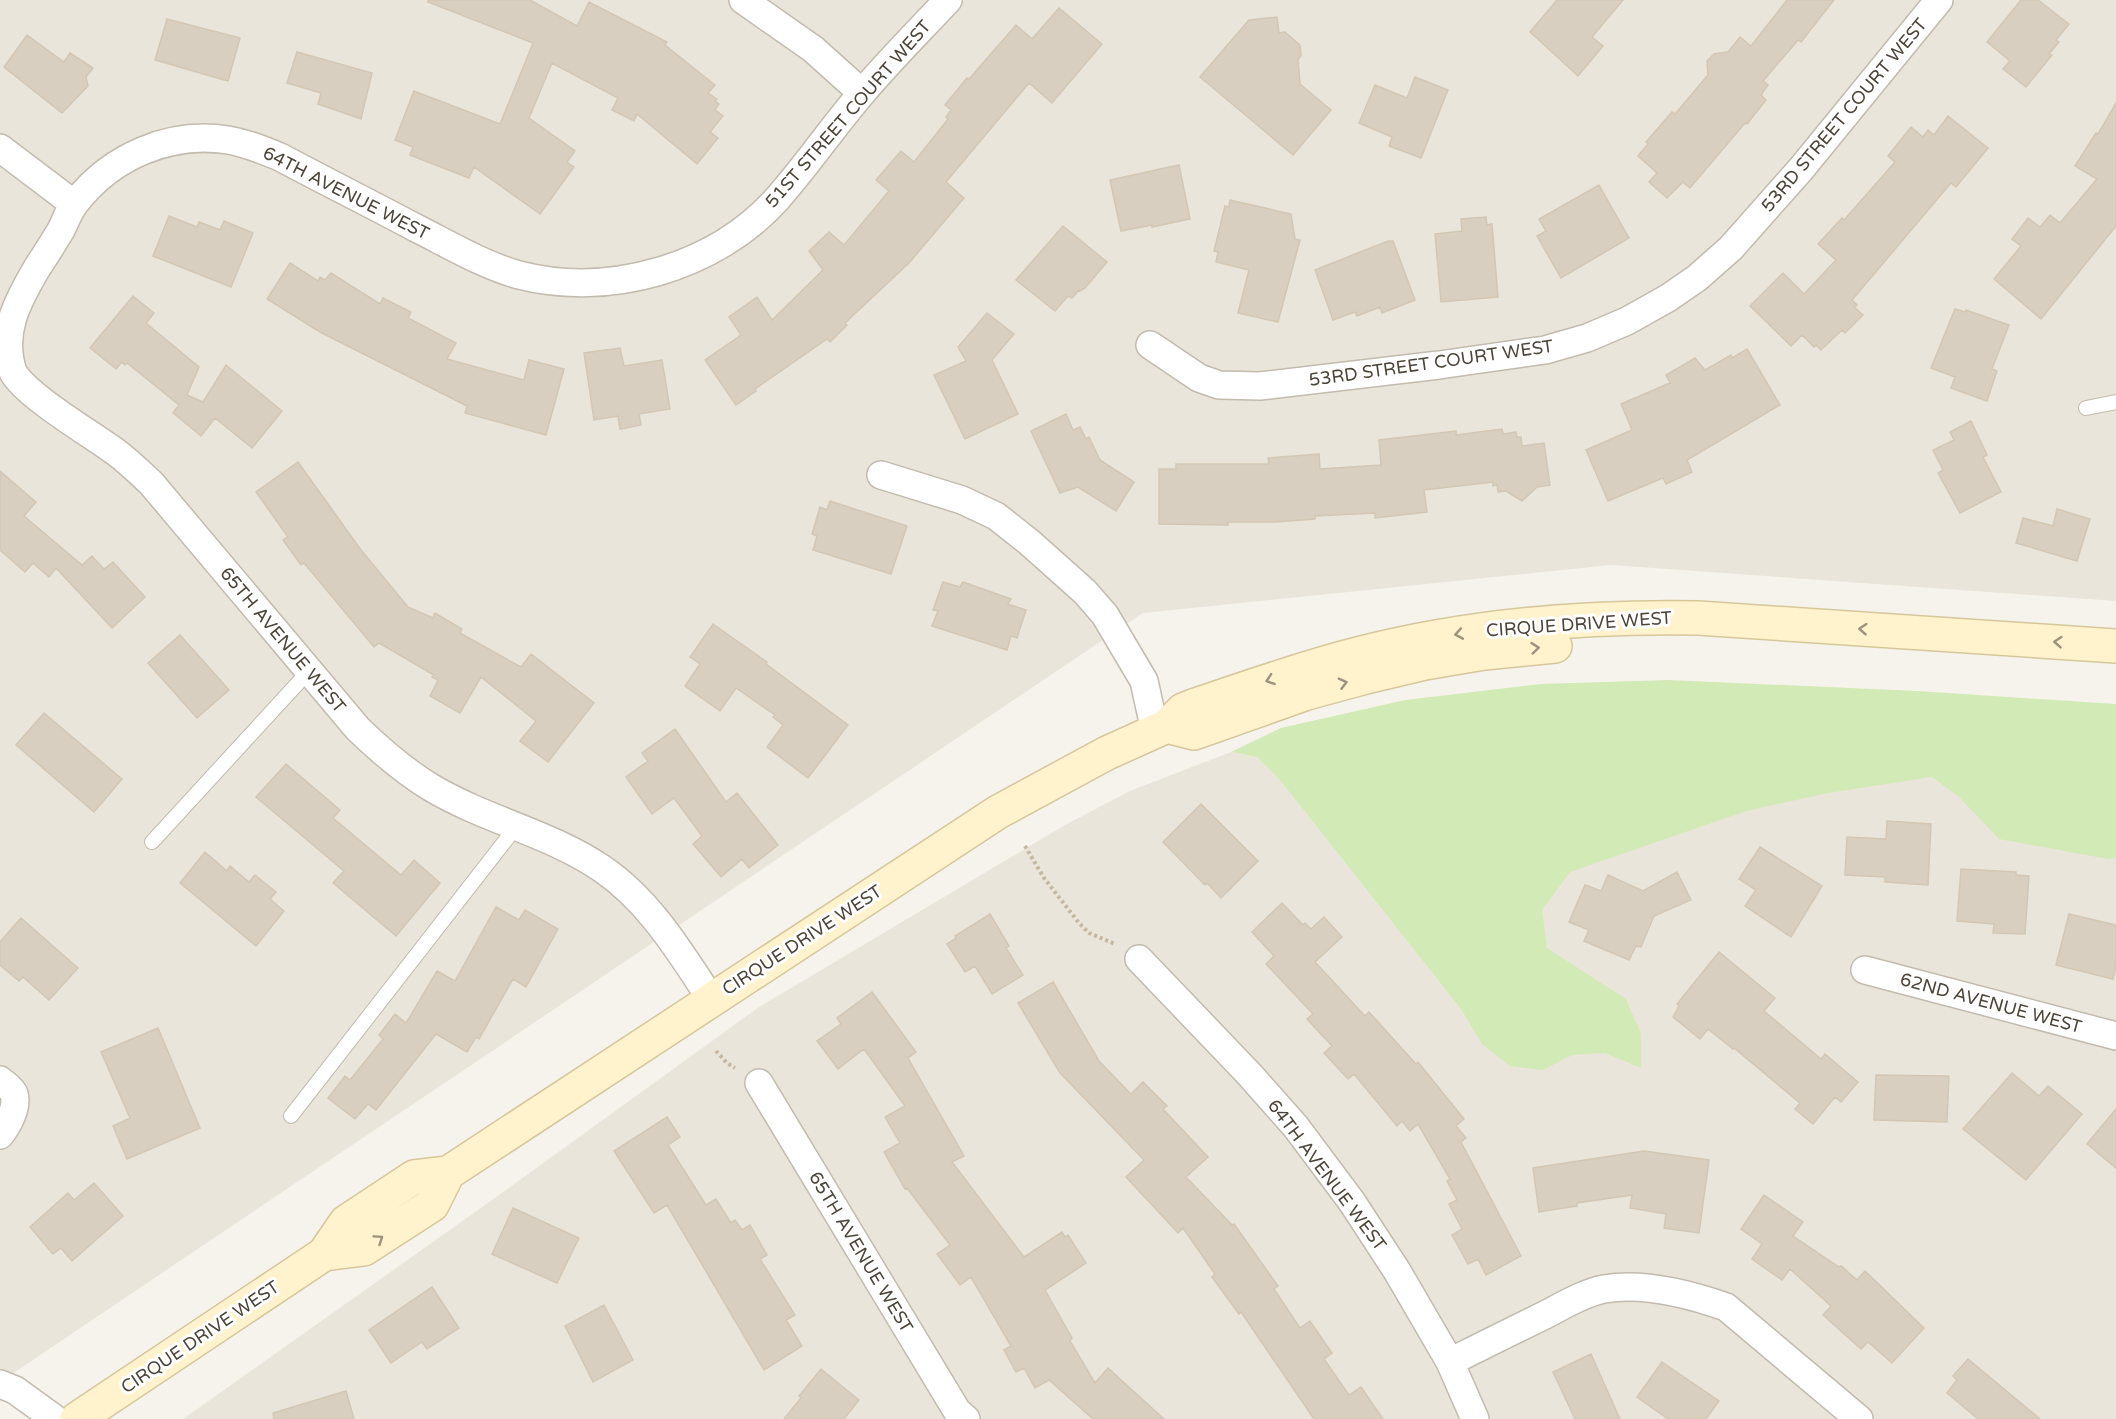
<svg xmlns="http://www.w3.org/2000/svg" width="2116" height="1419" viewBox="0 0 2116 1419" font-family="'Varela Round',sans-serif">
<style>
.residential{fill:#eae5da}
.green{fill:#d2eab5}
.building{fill:#d8cfc1;stroke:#d3c7b4;stroke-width:1.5}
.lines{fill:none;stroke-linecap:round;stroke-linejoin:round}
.service-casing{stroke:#c2bbae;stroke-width:16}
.minor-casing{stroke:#c2bbae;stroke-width:30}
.secondary-casing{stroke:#d6c79b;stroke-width:36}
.path{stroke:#c4b79f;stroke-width:4;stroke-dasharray:3 3;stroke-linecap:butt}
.service{stroke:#fff;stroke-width:14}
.minor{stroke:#fff;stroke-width:27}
.secondary{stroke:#fff3cd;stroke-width:33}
.oneway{stroke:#9c937c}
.labels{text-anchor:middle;stroke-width:6;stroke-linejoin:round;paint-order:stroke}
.street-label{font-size:18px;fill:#4b4439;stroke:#fff}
</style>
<rect width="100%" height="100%" fill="#f6f3ec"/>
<!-- residential -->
<path class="residential" d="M 0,0 L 2116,0 L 2116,601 L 1611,565 L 1143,613 L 0,1382 Z
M 1231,752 L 1257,757 L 1279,779 L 1460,1008 L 1482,1044 L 1516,973 L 1561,832 L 1919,761 L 2116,798 L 2116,1419 L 183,1419 L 485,1205 L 759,1007 L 1065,825 L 1130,791 Z"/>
<!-- green -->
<path class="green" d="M 1668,680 L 1917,691 L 2116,704 L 2116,858 L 2108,859 L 1999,839 L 1958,796 L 1932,777 L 1828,793 L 1746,811 L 1570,872 L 1542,910 L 1547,948 L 1626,999 L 1641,1034 L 1641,1068 L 1605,1053 L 1572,1055 L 1543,1070 L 1510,1066 L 1482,1044 L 1460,1008 L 1279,779 L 1257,757 L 1231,752 L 1281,728 L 1405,700 L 1541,684 Z"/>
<!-- building -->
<path class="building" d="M 428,0 L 530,0 L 577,26 L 589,2 L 667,42 L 665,45 L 715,85 L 708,93 L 717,99 L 715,101 L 719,104 L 715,110 L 723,116 L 710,132 L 718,138 L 697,164 L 637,114 L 634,121 L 612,110 L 618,98 L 552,63 L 529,118 L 575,151 L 567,162 L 574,167 L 540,214 L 474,167 L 469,178 L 410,155 L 413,147 L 395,140 L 414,91 L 500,124 L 533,43 L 428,2 Z
M 1557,0 L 1623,0 L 1592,37 L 1603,46 L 1578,76 L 1530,32 Z
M 1787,0 L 1834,0 L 1801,42 L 1798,40 L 1763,81 L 1768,85 L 1761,95 L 1766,100 L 1747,124 L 1745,123 L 1690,188 L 1683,182 L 1667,198 L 1649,182 L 1657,173 L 1638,156 L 1648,144 L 1646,142 L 1672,112 L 1675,114 L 1708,75 L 1707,61 L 1714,54 L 1728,52 L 1740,37 L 1751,46 Z
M 2021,0 L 2038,0 L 2069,24 L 2056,40 L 2059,42 L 2049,54 L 2052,55 L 2026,87 L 2003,69 L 2010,61 L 1987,42 Z
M 1059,8 L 1102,44 L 1052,103 L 1029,83 L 946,182 L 964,198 L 909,263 L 845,323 L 847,325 L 830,342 L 827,339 L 755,389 L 756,391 L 736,405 L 705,360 L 741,335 L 729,317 L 757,297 L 772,320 L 823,270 L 809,251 L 829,232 L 844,245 L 889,191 L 876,180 L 901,151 L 914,162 L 948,119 L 946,117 L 951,110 L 945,105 L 967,78 L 969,79 L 1016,25 L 1032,39 Z
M 1277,17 L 1279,33 L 1285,32 L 1300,45 L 1301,55 L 1298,60 L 1300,84 L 1331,110 L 1293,155 L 1200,77 L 1249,20 Z
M 167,19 L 240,38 L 228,81 L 155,60 Z
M 27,35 L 64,62 L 70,53 L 93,68 L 86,77 L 88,86 L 62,113 L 4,67 Z
M 297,52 L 372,73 L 361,119 L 318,104 L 321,93 L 287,83 Z
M 1415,77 L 1448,90 L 1421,158 L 1389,146 L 1392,137 L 1359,123 L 1375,85 L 1407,98 Z
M 2116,103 L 2116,226 L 2041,319 L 1994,279 L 2021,246 L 2012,239 L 2028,218 L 2040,227 L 2050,215 L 2060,223 L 2097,179 L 2075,166 L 2096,133 L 2098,134 Z
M 1948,116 L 1988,148 L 1956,187 L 1951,183 L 1852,300 L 1857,305 L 1854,307 L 1863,315 L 1845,333 L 1842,330 L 1821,350 L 1816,345 L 1814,347 L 1802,335 L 1791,346 L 1750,306 L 1783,273 L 1804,294 L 1836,260 L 1818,244 L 1842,218 L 1844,220 L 1895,162 L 1888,156 L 1911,127 L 1923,137 L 1928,130 L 1934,135 Z
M 1179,165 L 1190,219 L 1152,227 L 1152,225 L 1121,231 L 1110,180 Z
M 1599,185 L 1629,238 L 1561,278 L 1537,236 L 1546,231 L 1539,219 Z
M 1230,200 L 1291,214 L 1295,239 L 1300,240 L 1278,322 L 1238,313 L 1249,270 L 1216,262 L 1218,252 L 1214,251 L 1217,239 L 1225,206 L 1229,207 Z
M 169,216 L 197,227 L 199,222 L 220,230 L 224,221 L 253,233 L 231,287 L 153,256 Z
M 1486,217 L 1487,225 L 1492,224 L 1498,297 L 1441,302 L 1435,234 L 1462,231 L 1461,219 Z
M 1063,226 L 1107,262 L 1085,288 L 1080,291 L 1079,290 L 1072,298 L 1068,296 L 1055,311 L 1016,280 Z
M 1388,241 L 1393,241 L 1415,300 L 1382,313 L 1380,307 L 1357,316 L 1355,312 L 1333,320 L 1315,270 Z
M 290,263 L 318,281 L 320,277 L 325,280 L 331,273 L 380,304 L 383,298 L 411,312 L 408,318 L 456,343 L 447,359 L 524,380 L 529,360 L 564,369 L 546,435 L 465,413 L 467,406 L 320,332 L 267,299 Z
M 133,296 L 154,313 L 146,323 L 199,367 L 187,395 L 203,402 L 226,365 L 282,411 L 252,448 L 215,418 L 201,436 L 173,413 L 179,405 L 127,363 L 125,365 L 122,362 L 116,369 L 90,348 Z
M 1955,309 L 1966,312 L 1966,310 L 2009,325 L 1992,369 L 1997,371 L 1987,401 L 1951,388 L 1955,377 L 1931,368 Z
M 987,313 L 1014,334 L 992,360 L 1018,414 L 965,439 L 934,375 L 966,361 L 958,347 Z
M 620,348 L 624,366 L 662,360 L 670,409 L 639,414 L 641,425 L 620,429 L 618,416 L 594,420 L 584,353 Z
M 1747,349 L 1780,405 L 1687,460 L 1692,472 L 1666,484 L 1663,478 L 1608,501 L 1586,450 L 1632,430 L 1621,404 L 1670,383 L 1666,375 L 1695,358 L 1705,370 L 1731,355 L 1732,358 Z
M 1066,414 L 1073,430 L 1080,427 L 1086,439 L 1089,437 L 1100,460 L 1134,482 L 1116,511 L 1078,487 L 1060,493 L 1031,431 Z
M 1971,421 L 1987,455 L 1983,457 L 2001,492 L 1960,513 L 1938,473 L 1943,470 L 1933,450 L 1954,440 L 1950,432 Z
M 1502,429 L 1503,434 L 1516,432 L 1517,437 L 1521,437 L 1522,446 L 1544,443 L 1550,485 L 1537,487 L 1522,501 L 1506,491 L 1498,492 L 1497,485 L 1493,486 L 1493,482 L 1424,490 L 1427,512 L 1375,518 L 1375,513 L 1315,516 L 1315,519 L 1275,522 L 1228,522 L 1228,525 L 1159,524 L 1159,469 L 1176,469 L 1176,464 L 1269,464 L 1268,458 L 1319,454 L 1320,469 L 1381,465 L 1379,440 L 1456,431 L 1456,435 Z
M 298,462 L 361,550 L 408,607 L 433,618 L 435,613 L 462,629 L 460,633 L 521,667 L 531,654 L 594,703 L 548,762 L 520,741 L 536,721 L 481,677 L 460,713 L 430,696 L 438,680 L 432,677 L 434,675 L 379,643 L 374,647 L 304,563 L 301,565 L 283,540 L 288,537 L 256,492 Z
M 0,471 L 36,502 L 24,516 L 82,565 L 92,556 L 104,569 L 113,562 L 145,597 L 112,628 L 56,568 L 49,577 L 33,563 L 25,572 L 0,550 Z
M 830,501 L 907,526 L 891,574 L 813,550 L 817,536 L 812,534 L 820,507 L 827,510 Z
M 2057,509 L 2090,519 L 2077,561 L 2016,543 L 2023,518 L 2053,526 Z
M 943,582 L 960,587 L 963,582 L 1011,599 L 1008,604 L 1026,610 L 1017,638 L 1011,636 L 1007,650 L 932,626 L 938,611 L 933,610 Z
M 713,624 L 767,662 L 766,664 L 848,725 L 808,778 L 767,747 L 783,725 L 773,717 L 775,715 L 736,688 L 720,711 L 685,686 L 700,664 L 690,657 Z
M 180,635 L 229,690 L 197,718 L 148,663 Z
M 44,713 L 122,779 L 94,812 L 16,745 Z
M 675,729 L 726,802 L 737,793 L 778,845 L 749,868 L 742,859 L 721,877 L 693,844 L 702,836 L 674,798 L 652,814 L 626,777 L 648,761 L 642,753 Z
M 286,764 L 340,810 L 333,818 L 401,875 L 414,860 L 440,883 L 396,936 L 333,883 L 344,871 L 256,797 Z
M 1201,804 L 1258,861 L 1221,898 L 1207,883 L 1205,885 L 1163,842 Z
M 1887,821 L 1931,824 L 1928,885 L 1885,882 L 1885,877 L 1845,875 L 1847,837 L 1886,839 Z
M 1760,847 L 1822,886 L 1791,937 L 1745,906 L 1756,890 L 1739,879 Z
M 205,852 L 227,871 L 230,866 L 249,882 L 255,875 L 276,892 L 270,899 L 284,911 L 256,946 L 180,883 Z
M 1961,869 L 2016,872 L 2016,875 L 2029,876 L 2025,934 L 1993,933 L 1994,924 L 1957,921 Z
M 1677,872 L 1691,900 L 1654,916 L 1641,947 L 1636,946 L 1629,960 L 1584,941 L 1589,930 L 1569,922 L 1585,885 L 1601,891 L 1608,875 L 1643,891 Z
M 1282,903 L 1303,925 L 1305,923 L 1311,929 L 1324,917 L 1342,937 L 1315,962 L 1365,1016 L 1369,1012 L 1416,1064 L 1418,1062 L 1464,1119 L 1456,1126 L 1466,1138 L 1461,1142 L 1521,1256 L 1486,1275 L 1478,1259 L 1468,1264 L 1452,1235 L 1462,1229 L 1449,1204 L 1457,1200 L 1447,1181 L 1450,1179 L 1418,1124 L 1410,1131 L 1402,1121 L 1397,1126 L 1354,1074 L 1348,1079 L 1324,1053 L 1332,1046 L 1307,1019 L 1313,1014 L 1266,964 L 1274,956 L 1252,932 Z
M 496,907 L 519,920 L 525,910 L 558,929 L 526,987 L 513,979 L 479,1039 L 476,1037 L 467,1052 L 436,1034 L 376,1110 L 368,1104 L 355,1119 L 328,1098 L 345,1076 L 350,1080 L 383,1039 L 379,1035 L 395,1014 L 406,1023 L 437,971 L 455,981 Z
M 990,914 L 1009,946 L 1006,948 L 1023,975 L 992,994 L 975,966 L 965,972 L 947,944 L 956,938 L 955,936 Z
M 2069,914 L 2116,925 L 2116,966 L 2113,979 L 2056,965 Z
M 21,918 L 78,968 L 49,1000 L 23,977 L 19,981 L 0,965 L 0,942 Z
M 1719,952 L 1775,998 L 1764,1011 L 1821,1059 L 1825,1054 L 1858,1082 L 1841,1102 L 1835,1097 L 1813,1124 L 1795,1109 L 1800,1103 L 1734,1048 L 1733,1049 L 1708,1029 L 1700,1039 L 1673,1017 L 1679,1006 L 1677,1004 Z
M 1053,982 L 1099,1061 L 1131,1094 L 1143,1082 L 1167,1106 L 1163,1109 L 1208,1157 L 1186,1177 L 1232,1225 L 1234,1224 L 1278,1286 L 1274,1289 L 1300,1328 L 1310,1321 L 1332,1353 L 1324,1359 L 1349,1395 L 1361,1387 L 1383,1419 L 1314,1419 L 1241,1312 L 1239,1314 L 1212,1277 L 1215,1274 L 1183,1228 L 1178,1233 L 1126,1177 L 1144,1160 L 1060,1073 L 1018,1003 Z
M 872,992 L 916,1052 L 908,1058 L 964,1156 L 952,1162 L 1024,1257 L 1062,1232 L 1065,1237 L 1068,1235 L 1086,1263 L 1045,1290 L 1072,1338 L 1070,1341 L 1095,1383 L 1108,1368 L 1164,1419 L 1093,1419 L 1049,1380 L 1035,1388 L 1024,1368 L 1016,1372 L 1004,1350 L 1011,1346 L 971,1277 L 960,1285 L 937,1254 L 950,1245 L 907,1188 L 905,1189 L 884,1152 L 900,1143 L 885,1117 L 905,1106 L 864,1049 L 838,1069 L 817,1041 L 841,1024 L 837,1018 Z
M 158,1028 L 200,1128 L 127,1159 L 113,1126 L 130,1118 L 101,1052 Z
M 2012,1073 L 2039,1096 L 2048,1086 L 2082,1114 L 2026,1180 L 1963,1129 Z
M 1876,1075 L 1949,1076 L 1947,1122 L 1874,1120 Z
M 2116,1109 L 2116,1168 L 2087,1144 Z
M 667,1117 L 680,1137 L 668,1145 L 706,1205 L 716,1199 L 731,1223 L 735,1220 L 742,1230 L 750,1225 L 767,1255 L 760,1259 L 795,1315 L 786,1320 L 802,1346 L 764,1370 L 667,1205 L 654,1213 L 614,1151 Z
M 1644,1151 L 1709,1160 L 1699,1233 L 1664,1228 L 1666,1214 L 1630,1208 L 1632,1195 L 1577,1203 L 1577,1206 L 1539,1212 L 1533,1168 Z
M 94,1183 L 123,1216 L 72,1261 L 61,1248 L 53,1254 L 30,1227 L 68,1193 L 74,1200 Z
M 1764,1195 L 1803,1222 L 1793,1236 L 1839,1267 L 1841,1266 L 1857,1280 L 1865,1271 L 1924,1328 L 1892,1363 L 1868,1342 L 1861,1349 L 1823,1315 L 1831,1306 L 1790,1269 L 1782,1280 L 1752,1259 L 1762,1244 L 1741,1229 Z
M 513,1208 L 579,1238 L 557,1283 L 492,1254 Z
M 432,1287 L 459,1328 L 427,1349 L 422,1342 L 391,1363 L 369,1330 Z
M 604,1305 L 633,1360 L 593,1382 L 565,1326 Z
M 1591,1354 L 1607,1390 L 1620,1419 L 1575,1419 L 1553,1372 Z
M 1968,1359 L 2040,1419 L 1978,1419 L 1947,1393 L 1957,1380 L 1953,1376 Z
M 1662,1362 L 1719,1401 L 1706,1419 L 1668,1419 L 1637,1397 Z
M 821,1369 L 859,1400 L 844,1419 L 784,1419 L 801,1398 L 799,1396 Z
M 346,1391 L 354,1419 L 274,1419 L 273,1413 Z"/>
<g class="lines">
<!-- service casing -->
<g class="service-casing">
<path id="service" d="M 2086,408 L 2116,402
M 152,842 L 309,671
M 291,1116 L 516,827"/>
</g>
<!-- minor casing -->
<g class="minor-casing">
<path id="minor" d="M 743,0 L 813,49 L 862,93
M 0,148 L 74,204
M 1150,345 L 1199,378 L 1219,385 L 1260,386 L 1439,365 L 1545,350 L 1587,338 L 1627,321 L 1668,298 L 1697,278 L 1731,248 L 1801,169 L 1939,0
M 881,475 L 962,500 L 996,516 L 1029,542 L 1085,592 L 1105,615 L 1144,681 L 1155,731
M 1139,959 L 1250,1075 L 1296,1127 L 1352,1202 L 1397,1271 L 1450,1362 L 1475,1419
M 1865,970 L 2116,1036
M 711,999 C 680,952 649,900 601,868 C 549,833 486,820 432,788 C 405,772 381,751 358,729 L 151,483 C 140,473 129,462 117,453 C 93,435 26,396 13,372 C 0,333 17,302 37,268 C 45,256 53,243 61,230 C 66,220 69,210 76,202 C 112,156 170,131 228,140 C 246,143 263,150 280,157 C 325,181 371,204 416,228 C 450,245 483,265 519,275 C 609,298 715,268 777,199 C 807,165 832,128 862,93 C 889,61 919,31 948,0
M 0,1080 C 4,1084 12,1088 14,1094 C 18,1107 8,1125 0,1135
M 759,1083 L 957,1411 L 966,1419
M 1450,1362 C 1482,1346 1514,1330 1545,1315 C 1564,1305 1584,1293 1604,1289 C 1644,1282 1689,1294 1726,1307 L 1859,1419
M 0,1384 L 15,1390 L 55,1419"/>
</g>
<!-- secondary casing -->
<g class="secondary-casing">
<path id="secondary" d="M 1167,726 L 1194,733 L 1307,693 L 1366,677 L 1425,663 L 1484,653 L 1555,646
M 324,1254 L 364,1249 L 432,1205 L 448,1173
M 77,1419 L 324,1254 L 346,1222 L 414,1177 L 448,1173 L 998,812 L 1107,753 L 1167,726 L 1183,710 L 1193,706 C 1247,688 1299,669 1354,655 C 1465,626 1583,616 1698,618 L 2116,646"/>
</g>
<!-- path -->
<path class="path" d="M 1025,846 L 1044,878 L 1079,923 L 1089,933 L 1115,944
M 716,1051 L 727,1063 L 735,1068"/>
<!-- service -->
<use href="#service" class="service"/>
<!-- minor -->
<use href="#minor" class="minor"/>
<!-- secondary -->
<use href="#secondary" class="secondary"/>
</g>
<!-- one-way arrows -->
<defs><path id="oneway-chevron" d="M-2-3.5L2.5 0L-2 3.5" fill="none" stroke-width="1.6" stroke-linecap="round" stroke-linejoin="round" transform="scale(1.5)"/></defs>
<g class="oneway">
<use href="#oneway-chevron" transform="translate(1863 629) rotate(-176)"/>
<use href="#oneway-chevron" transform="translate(1459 634) rotate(170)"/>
<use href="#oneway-chevron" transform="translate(2058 642) rotate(-176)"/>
<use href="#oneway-chevron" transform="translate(1535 648) rotate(-6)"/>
<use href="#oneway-chevron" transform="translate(1270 680) rotate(161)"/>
<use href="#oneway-chevron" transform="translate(1343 683) rotate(-15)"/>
<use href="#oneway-chevron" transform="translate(379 1239) rotate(-34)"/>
</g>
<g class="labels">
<!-- street labels -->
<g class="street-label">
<text transform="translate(848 114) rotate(-49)" y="6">51ST STREET COURT WEST</text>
<text transform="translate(1844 115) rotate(-50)" y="6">53RD STREET COURT WEST</text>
<text transform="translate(346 193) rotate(27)" y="6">64TH AVENUE WEST</text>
<text transform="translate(1431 363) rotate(-8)" y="6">53RD STREET COURT WEST</text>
<text transform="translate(1579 624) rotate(-4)" y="6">CIRQUE DRIVE WEST</text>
<text transform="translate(283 640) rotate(50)" y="6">65TH AVENUE WEST</text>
<text transform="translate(802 940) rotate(-33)" y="6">CIRQUE DRIVE WEST</text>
<text transform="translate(1991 1003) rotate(15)" y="6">62ND AVENUE WEST</text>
<text transform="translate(1327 1175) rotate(53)" y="6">64TH AVENUE WEST</text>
<text transform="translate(861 1252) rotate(59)" y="6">65TH AVENUE WEST</text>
<text transform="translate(200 1337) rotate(-34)" y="6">CIRQUE DRIVE WEST</text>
</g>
</g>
</svg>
